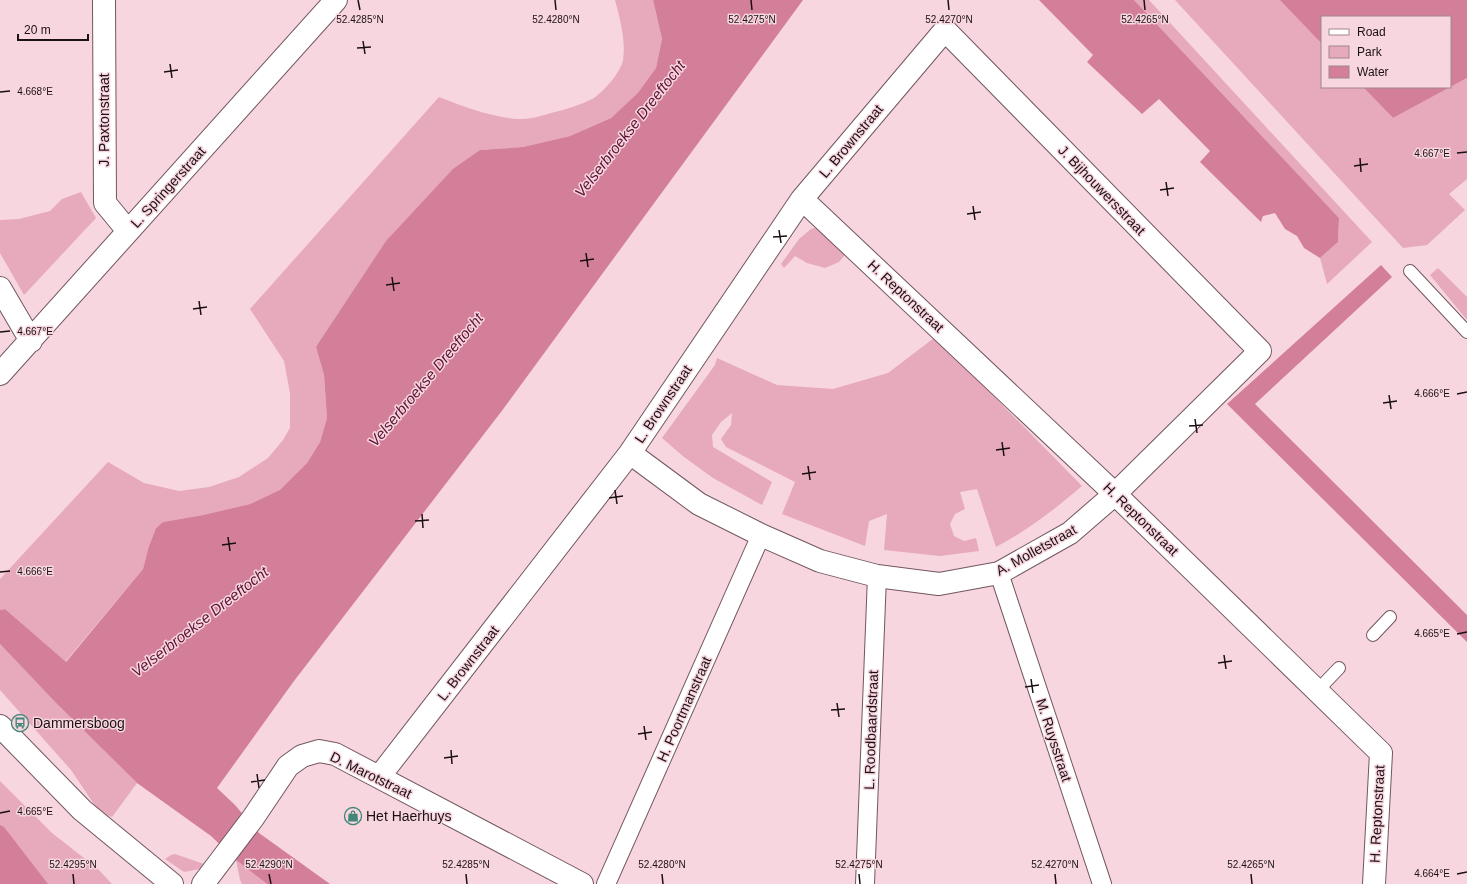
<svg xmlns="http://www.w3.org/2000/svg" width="1467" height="884" viewBox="0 0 1467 884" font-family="Arial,sans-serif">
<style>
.green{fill:#e7a9bc}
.water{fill:#d37f9a}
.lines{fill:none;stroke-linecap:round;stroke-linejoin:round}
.service-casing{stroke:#72575f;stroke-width:14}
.pedestrian-casing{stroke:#72575f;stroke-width:20}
.minor-casing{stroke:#72575f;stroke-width:24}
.tertiary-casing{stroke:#72575f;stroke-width:24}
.service{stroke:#fff;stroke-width:12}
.pedestrian{stroke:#fff;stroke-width:18}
.minor{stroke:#fff;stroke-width:22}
.tertiary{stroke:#fff;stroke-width:22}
.ticks{fill:none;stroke:#1b1013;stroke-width:1.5}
.labels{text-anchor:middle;stroke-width:3;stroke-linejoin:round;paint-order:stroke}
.street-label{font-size:14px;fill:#1b1013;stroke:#f7d6df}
.poi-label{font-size:14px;fill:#1b1013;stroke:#f7d6df;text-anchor:start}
.water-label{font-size:15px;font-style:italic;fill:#5c1132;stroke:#f7d6df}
.ticks-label{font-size:10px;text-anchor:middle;fill:#1b1013;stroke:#f7d6df;stroke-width:3;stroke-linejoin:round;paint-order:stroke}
</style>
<rect width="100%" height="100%" fill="#f7d6df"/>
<!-- green -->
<path class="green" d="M 615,0 L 653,0 L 662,39 L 656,68 L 639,93 L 611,118 L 570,136 L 523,147 L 480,150 L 316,347 L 324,375 L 327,418 L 320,442 L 307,463 L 280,491 L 250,504 L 203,515 L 163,522 L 156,528 L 149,546 L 143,569 L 65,662 L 5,609 L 0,610 L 0,579 L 108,462 L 144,483 L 179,491 L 209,487 L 239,477 L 268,458 L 283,440 L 290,428 L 290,393 L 284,361 L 250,309 L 439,97 C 464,107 491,117 518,119 C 533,120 549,113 563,110 C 573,107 585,103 594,98 C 604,91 621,72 623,60 C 626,40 620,19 615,0 Z
M 1134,0 L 1149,0 L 1372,242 L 1327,284 L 1320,258 L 1338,242 L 1339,218 Z
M 1175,0 L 1281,0 L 1322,44 L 1322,87 L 1363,87 L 1393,118 L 1467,78 L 1467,179 L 1449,194 L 1465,210 L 1427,245 L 1403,248 Z
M 81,192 L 96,218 L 24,295 L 0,253 L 0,220 L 19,219 L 50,211 L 62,199 Z
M 821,226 L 850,249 L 839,262 L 825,268 L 807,263 L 795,256 L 784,268 L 781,264 L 799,239 L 811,229 Z
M 1438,268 L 1467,297 L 1467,320 L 1430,275 Z
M 934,338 L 966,368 L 1082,486 C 1054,510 1028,530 996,547 L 977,489 L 960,492 L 965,509 L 955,514 L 950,524 L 954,536 L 964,541 L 976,538 L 979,551 L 940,556 L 884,550 L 887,514 L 869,521 L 865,546 L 782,514 L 795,482 L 726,447 L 721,439 L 731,425 L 732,413 L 721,422 L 712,435 L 713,447 L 772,482 L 762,505 L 713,478 L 684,457 L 662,438 L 715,365 L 717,358 L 777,385 L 833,389 L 888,373 Z
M 0,644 L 56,703 L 137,783 L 112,817 L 100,813 L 71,770 L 0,690 Z
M 0,781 L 52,833 L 98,869 L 112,884 L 0,884 Z
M 175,854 L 204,864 L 200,869 L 184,872 L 165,859 L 171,855 Z
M 236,860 L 267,884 L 242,884 L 240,880 Z"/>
<!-- water -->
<path class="water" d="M 653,0 L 803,0 L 501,412 L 294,681 L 217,788 L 235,805 L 259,833 L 330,884 L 267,884 L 236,860 L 211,836 L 137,783 L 56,703 L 0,644 L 0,610 L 5,609 L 66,662 L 143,569 L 149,546 L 156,528 L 163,522 L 203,515 L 250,504 L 280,490 L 307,463 L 320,442 L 327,418 L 324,375 L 316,347 L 386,241 L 453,169 L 480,150 L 523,147 L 570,136 L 611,118 L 638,93 L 656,68 L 662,39 Z
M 1039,0 L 1134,0 L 1339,218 L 1338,242 L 1320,258 L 1304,248 L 1297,236 L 1285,229 L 1275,213 L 1263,216 L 1261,222 L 1200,162 L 1210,151 L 1159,99 L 1142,114 L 1087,62 L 1093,55 Z
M 1280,0 L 1467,0 L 1467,78 L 1393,118 L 1363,87 L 1450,87 L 1450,17 L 1322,17 L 1322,44 Z
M 1381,265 L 1392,277 L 1255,404 L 1467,615 L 1467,642 L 1227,404 Z
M 0,825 L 4,827 L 48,884 L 0,884 Z"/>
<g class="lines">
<!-- service casing -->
<g class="service-casing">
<path id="service" d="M 1410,271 L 1467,332
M 1373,635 L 1390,617
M 1317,691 L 1339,668"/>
</g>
<!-- pedestrian casing -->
<g class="pedestrian-casing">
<path id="pedestrian" d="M 999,573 L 1102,884
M 606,884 L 761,535
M 865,884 L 877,576"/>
</g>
<!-- minor casing -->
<g class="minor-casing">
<path id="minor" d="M 104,0 L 105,203 L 128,231
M 802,199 L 1115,494 L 1381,753 L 1374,884
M 0,288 L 31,341
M 0,374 L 336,0
M 379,777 L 630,453 L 802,199 L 945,30 L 1260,351 L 1115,494 L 1070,533 L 999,573 L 939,584 L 877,576 L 820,561 L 761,535 L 699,504 L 630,453
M 203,884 L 253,818 L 288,766 L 302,756 L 319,751 L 335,754 L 582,884"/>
</g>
<!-- tertiary casing -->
<g class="tertiary-casing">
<path id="tertiary" d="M 0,726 L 82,810 L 172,884"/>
</g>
<!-- service -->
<use href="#service" class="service"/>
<!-- pedestrian -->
<use href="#pedestrian" class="pedestrian"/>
<!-- minor -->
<use href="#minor" class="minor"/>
<!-- tertiary -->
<use href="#tertiary" class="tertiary"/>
</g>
<!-- ticks -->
<path class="ticks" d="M 358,0 L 360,10M 555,0 L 556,10M 751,0 L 752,10M 948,0 L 949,10M 1144,0 L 1145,10M 363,41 L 365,54M 357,48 L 371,47M 170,64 L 172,78M 164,72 L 178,70M 0,92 L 10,91M 1457,153 L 1467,152M 1360,158 L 1361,172M 1354,166 L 1368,164M 1166,182 L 1168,196M 1160,190 L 1174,188M 973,206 L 975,220M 967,214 L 981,212M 779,230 L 781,243M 773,237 L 787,236M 586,253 L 588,267M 580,261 L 594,259M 392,277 L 394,291M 386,285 L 400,283M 199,301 L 201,315M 193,309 L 207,307M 0,332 L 10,331M 1457,394 L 1467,392M 1389,395 L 1391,409M 1383,403 L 1397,401M 1195,419 L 1197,433M 1189,426 L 1203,425M 1002,442 L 1004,456M 996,450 L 1010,448M 808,466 L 810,480M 802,474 L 816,472M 615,490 L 617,504M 609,498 L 623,496M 422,514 L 423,528M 415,521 L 429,520M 228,537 L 230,551M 222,545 L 236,543M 0,572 L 10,571M 1457,634 L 1467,632M 1224,655 L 1226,669M 1218,663 L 1232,661M 1031,679 L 1033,693M 1025,687 L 1039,685M 837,703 L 839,717M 831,710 L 845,709M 644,726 L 646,740M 638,734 L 652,732M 451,750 L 452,764M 444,758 L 458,756M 257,774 L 259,788M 251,782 L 265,780M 0,813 L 10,811M 73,874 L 74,884M 269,874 L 271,884M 466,874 L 467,884M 662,874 L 663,884M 859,874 L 860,884M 1055,874 L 1056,884M 1251,874 L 1252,884M 1457,874 L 1467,872"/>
<!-- icons -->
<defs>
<g id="bus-ring" transform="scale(0.9)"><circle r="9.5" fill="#f7d6df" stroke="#438679" stroke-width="1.5"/><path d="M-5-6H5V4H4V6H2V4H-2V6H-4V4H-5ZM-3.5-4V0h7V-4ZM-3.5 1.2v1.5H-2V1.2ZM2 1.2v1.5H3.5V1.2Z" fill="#438679"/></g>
<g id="shop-ring" transform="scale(0.9)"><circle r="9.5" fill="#f7d6df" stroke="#438679" stroke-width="1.5"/><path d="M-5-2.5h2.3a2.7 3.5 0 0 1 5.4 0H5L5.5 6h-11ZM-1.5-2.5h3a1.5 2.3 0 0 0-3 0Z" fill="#438679"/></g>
</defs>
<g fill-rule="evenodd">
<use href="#bus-ring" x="20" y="723"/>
<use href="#shop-ring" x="353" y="816"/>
</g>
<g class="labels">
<!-- street labels -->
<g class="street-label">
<text transform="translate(104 120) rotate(-90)" y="5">J. Paxtonstraat</text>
<text transform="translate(851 141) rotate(-50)" y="5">L. Brownstraat</text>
<text transform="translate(168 187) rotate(-48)" y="5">L. Springerstraat</text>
<text transform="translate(1102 190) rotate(46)" y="5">J. Bijhouwersstraat</text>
<text transform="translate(906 296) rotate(43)" y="5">H. Reptonstraat</text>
<text transform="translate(663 404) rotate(-56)" y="5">L. Brownstraat</text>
<text transform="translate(1141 519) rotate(44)" y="5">H. Reptonstraat</text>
<text transform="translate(1036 550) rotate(-29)" y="5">A. Molletstraat</text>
<text transform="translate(468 663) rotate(-52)" y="5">L. Brownstraat</text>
<text transform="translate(684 709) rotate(-66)" y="5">H. Poortmanstraat</text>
<text transform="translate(871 730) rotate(-88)" y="5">L. Roodbaardstraat</text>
<text transform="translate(1054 740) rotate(72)" y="5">M. Ruysstraat</text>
<text transform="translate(371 775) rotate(26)" y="5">D. Marotstraat</text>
<text transform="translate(1377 814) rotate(-87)" y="5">H. Reptonstraat</text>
</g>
<!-- poi labels -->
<g class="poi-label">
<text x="33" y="728">Dammersboog</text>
<text x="366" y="821">Het Haerhuys</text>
</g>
<!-- water labels -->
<g class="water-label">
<text transform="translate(630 129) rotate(-52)" y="5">Velserbroekse Dreeftocht</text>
<text transform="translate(426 380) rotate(-50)" y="5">Velserbroekse Dreeftocht</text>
<text transform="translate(200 622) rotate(-38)" y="5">Velserbroekse Dreeftocht</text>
</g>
</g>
<g class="ticks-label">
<text x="360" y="23">52.4285°N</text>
<text x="556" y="23">52.4280°N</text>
<text x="752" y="23">52.4275°N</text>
<text x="949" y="23">52.4270°N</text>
<text x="1145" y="23">52.4265°N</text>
<text x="35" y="95">4.668°E</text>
<text x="1432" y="157">4.667°E</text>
<text x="35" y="335">4.667°E</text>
<text x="1432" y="397">4.666°E</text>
<text x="35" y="575">4.666°E</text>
<text x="1432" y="637">4.665°E</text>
<text x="35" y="815">4.665°E</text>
<text x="73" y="868">52.4295°N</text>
<text x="269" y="868">52.4290°N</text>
<text x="466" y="868">52.4285°N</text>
<text x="662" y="868">52.4280°N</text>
<text x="859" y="868">52.4275°N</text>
<text x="1055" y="868">52.4270°N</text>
<text x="1251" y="868">52.4265°N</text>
<text x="1432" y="877">4.664°E</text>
</g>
<!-- legend -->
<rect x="1321" y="16" width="130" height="72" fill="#f7d6df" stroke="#9f878d"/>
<rect x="1329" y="29" width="20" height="6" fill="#ffffff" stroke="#9f878d"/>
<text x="1357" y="36" font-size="12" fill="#1b1013">Road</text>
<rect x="1329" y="46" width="20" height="12" fill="#e7a9bc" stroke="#9f878d"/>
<text x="1357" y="56" font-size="12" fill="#1b1013">Park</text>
<rect x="1329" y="66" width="20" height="12" fill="#d37f9a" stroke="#9f878d"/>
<text x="1357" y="76" font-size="12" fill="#1b1013">Water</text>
<!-- scale -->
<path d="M18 34v6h70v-6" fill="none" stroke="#1b1013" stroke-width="2"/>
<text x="24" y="34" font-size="12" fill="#1b1013" stroke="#f7d6df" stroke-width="3" paint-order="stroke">20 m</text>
</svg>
